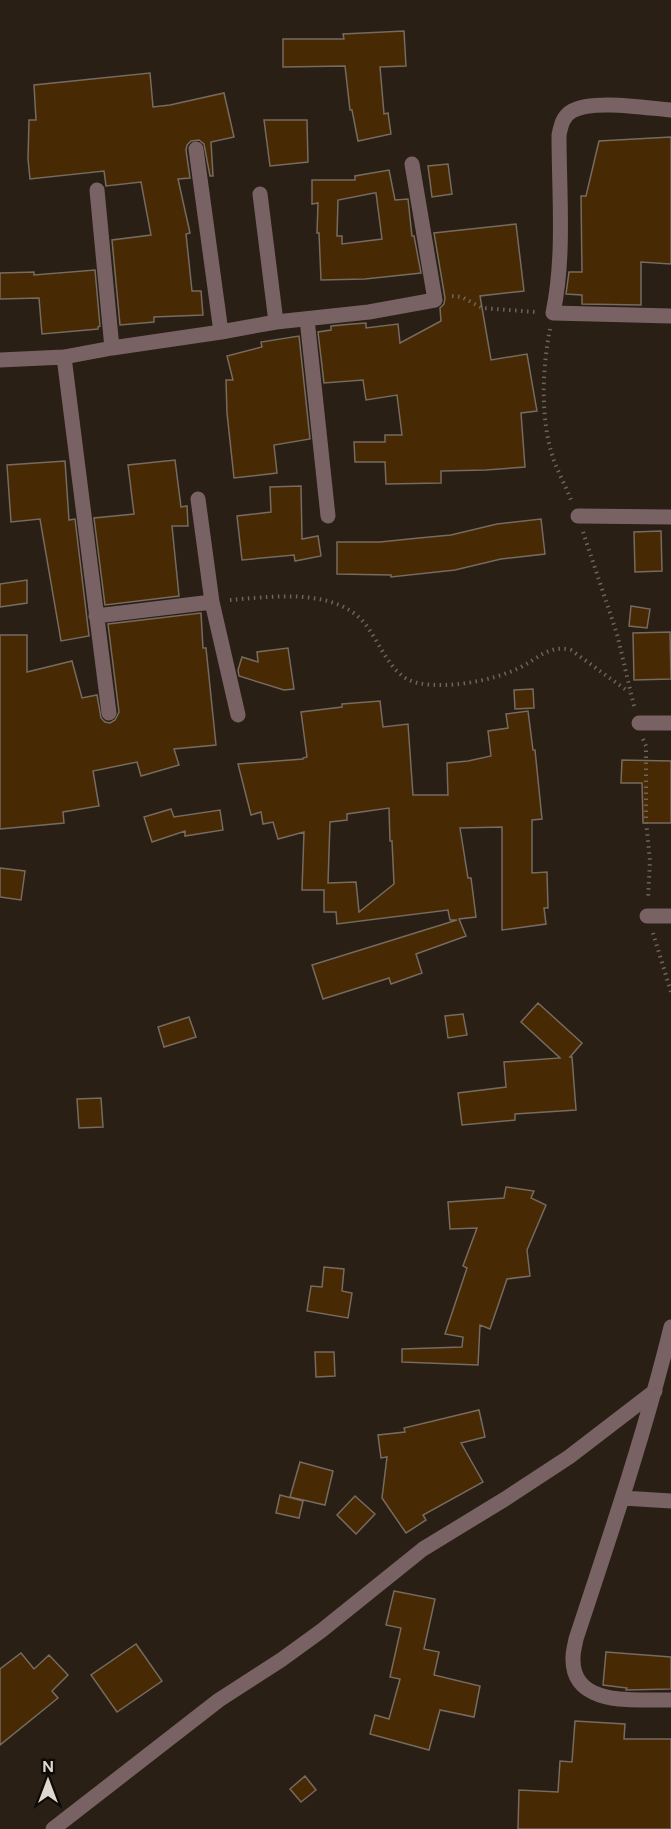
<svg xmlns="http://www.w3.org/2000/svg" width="671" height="1829" viewBox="0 0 671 1829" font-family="'DM Sans',sans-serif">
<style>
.building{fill:#472903;stroke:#776a5f;stroke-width:1.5;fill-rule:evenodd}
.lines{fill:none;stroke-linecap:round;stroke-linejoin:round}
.path{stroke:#6d645b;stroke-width:4;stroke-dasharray:1.5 4.5;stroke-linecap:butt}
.minor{stroke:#796263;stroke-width:15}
</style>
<rect width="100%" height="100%" fill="#291f15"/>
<!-- building -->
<path class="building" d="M 404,31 L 406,66 L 380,67 L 384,114 L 388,113 L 391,134 L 358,141 L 352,110 L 350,110 L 345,66 L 283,67 L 283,39 L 344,39 L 343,34 Z
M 150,73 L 153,107 L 170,105 L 224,93 L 234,137 L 211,142 L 213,176 L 210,176 L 204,144 L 199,140 L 191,141 L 187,145 L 186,150 L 190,178 L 178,179 L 190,233 L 186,234 L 192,291 L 201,291 L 203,315 L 154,317 L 154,322 L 120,325 L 112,240 L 151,235 L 141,182 L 106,186 L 104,171 L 30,179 L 28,159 L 29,120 L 36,120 L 34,85 Z
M 264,120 L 307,120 L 308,162 L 270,166 Z
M 671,137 L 671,264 L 641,262 L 641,305 L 582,304 L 582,295 L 566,294 L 569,272 L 582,272 L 581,196 L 586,196 L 599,141 Z
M 448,164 L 452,194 L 432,197 L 428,166 Z
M 389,170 L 395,200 L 408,199 L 412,236 L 414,236 L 421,273 L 365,279 L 321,280 L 319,233 L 317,233 L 318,203 L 312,204 L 312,180 L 355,180 L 355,176 ZM 374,193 L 376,193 L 382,239 L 342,244 L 342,236 L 337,236 L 338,200 Z
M 516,224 L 524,291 L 480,296 L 491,360 L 527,354 L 537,411 L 521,413 L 525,467 L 486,470 L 441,471 L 441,483 L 386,484 L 385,462 L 355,462 L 354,442 L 385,442 L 385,435 L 402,435 L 397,395 L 366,400 L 363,380 L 324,383 L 318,332 L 331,330 L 331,326 L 352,324 L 366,323 L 366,328 L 398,324 L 400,343 L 441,321 L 440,308 L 444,304 L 445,298 L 434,233 Z
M 95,270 L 100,326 L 98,327 L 98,329 L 42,334 L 39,298 L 0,299 L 0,273 L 34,272 L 34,275 Z
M 299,336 L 310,439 L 274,445 L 277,473 L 234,478 L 227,413 L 226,380 L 233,380 L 227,356 L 262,347 L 261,342 Z
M 175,460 L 181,507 L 187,506 L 188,526 L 172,526 L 179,596 L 105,605 L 94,518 L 134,514 L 128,465 Z
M 65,461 L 69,520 L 75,519 L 89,636 L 61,641 L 40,519 L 11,522 L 7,465 Z
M 301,486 L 302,539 L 318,536 L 321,556 L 295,561 L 294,555 L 242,560 L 237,516 L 271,512 L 270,487 Z
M 541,519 L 545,554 L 501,559 L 455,570 L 391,577 L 391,575 L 337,574 L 337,542 L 380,542 L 419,538 L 451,535 L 497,524 Z
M 661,531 L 662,571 L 635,572 L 634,532 Z
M 27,580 L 27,603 L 0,607 L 0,584 Z
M 631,606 L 650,609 L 647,628 L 629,626 Z
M 201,613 L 203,648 L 206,648 L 216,745 L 174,749 L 179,765 L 141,776 L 137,762 L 93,771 L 99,806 L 63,812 L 64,823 L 0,829 L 0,635 L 27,635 L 27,672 L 72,661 L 82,698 L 97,695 L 101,718 L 105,722 L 110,723 L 115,720 L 119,712 L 108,624 Z
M 670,632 L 671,679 L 634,680 L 633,633 Z
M 288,648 L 294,689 L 284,690 L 239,676 L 238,670 L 242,657 L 258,662 L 257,652 Z
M 533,689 L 534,708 L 515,709 L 514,690 Z
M 380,701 L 383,727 L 408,724 L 413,795 L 448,795 L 447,763 L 468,761 L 491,756 L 488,731 L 508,728 L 506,714 L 528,711 L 533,750 L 535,750 L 542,819 L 532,820 L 532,873 L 547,872 L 548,908 L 544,908 L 546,924 L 502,930 L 502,827 L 460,828 L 468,878 L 471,878 L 476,917 L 459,919 L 466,936 L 416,954 L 422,973 L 391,984 L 389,978 L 323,999 L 312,965 L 457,920 L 450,920 L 448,910 L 337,924 L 336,912 L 324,912 L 324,890 L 302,890 L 304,832 L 278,839 L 273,822 L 263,824 L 261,812 L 251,815 L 238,764 L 303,759 L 303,758 L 307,757 L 301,712 L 342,707 L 342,704 ZM 389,808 L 390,841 L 392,841 L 394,884 L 359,912 L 356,882 L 328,883 L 330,822 L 347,820 L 347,814 Z
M 622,760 L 671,761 L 671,823 L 643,823 L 642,783 L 621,783 Z
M 171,809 L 174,817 L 220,810 L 223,830 L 185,836 L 185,831 L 152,842 L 144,817 Z
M 0,868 L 25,871 L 21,900 L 0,897 Z
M 538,1003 L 582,1043 L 570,1057 L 572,1057 L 576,1110 L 515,1114 L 515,1120 L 462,1125 L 458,1093 L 506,1087 L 504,1062 L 560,1058 L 521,1022 Z
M 463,1014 L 467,1035 L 448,1038 L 445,1016 Z
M 189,1017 L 196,1037 L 164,1047 L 158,1027 Z
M 101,1098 L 103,1127 L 79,1128 L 77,1099 Z
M 506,1187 L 534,1191 L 531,1198 L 546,1205 L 527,1250 L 530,1276 L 507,1279 L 490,1329 L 480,1325 L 478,1365 L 402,1362 L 402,1349 L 462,1347 L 463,1337 L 445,1334 L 467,1268 L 463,1266 L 477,1228 L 450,1229 L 448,1202 L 504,1198 Z
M 324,1267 L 344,1269 L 342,1291 L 352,1293 L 348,1318 L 307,1311 L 311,1286 L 322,1287 Z
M 315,1352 L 334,1352 L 335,1376 L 316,1377 Z
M 479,1410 L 485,1437 L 461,1443 L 483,1482 L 423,1515 L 426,1520 L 406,1533 L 382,1498 L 387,1457 L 381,1458 L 378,1435 L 405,1432 L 404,1428 Z
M 300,1462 L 333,1471 L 325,1505 L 290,1497 Z
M 280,1495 L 303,1501 L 299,1518 L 276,1513 Z
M 355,1496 L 375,1514 L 356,1534 L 337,1515 Z
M 394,1591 L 435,1599 L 424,1649 L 439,1652 L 434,1675 L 480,1686 L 474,1717 L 440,1710 L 429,1750 L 370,1734 L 375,1715 L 389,1719 L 400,1679 L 390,1677 L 401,1628 L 386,1625 Z
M 136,1644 L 162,1681 L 117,1712 L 91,1675 Z
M 606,1652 L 671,1657 L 671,1689 L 626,1690 L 627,1688 L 603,1685 Z
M 21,1653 L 34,1669 L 49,1655 L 68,1675 L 52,1691 L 58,1698 L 0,1745 L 0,1669 Z
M 575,1721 L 625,1724 L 624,1739 L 671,1739 L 671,1829 L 518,1829 L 519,1790 L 558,1792 L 560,1761 L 572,1762 Z
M 305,1776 L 316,1790 L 301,1802 L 290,1789 Z"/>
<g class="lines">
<!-- path -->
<path class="path" d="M 452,296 L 462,297 L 482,308 L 535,312
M 550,329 C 542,371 540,420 554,461 C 559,474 566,487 571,500
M 583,532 L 617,634 L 634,706
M 230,600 C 268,597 322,589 355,614 C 380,633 385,676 418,683 C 448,689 490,681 517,669 C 537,660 548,644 571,650 L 629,692
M 643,739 L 646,746 L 646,821 L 650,861 L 648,899
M 653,933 L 671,992"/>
<!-- minor -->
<path class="minor" d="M 671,110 C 646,108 593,99 572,111 C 563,116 561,125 559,135 C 559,193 565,256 553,313 L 671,316
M 196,149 L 221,332
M 97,190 L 112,348
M 260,194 L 276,322
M 307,319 L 328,516
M 64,357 L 109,713
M 0,360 L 64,357 L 112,348 L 221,332 L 276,322 L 369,312 L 435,300 L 412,164
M 198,499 L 212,602 L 238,715
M 578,516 L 671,517
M 96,616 L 212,602
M 639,723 L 671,723
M 647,916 L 671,916
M 671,1327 C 645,1433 610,1536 576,1639 C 575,1645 573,1651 573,1657 C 571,1708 636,1699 671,1700
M 623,1498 L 671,1501
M 53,1829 L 219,1700 L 281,1660 L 321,1631 L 423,1549 L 505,1499 L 569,1457 L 655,1391"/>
</g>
<!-- north arrow -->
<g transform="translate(48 1781)" stroke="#0e0a06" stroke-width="4.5" paint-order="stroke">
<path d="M0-4.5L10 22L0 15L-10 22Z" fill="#dfd8d1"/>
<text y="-9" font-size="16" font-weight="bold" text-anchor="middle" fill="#dfd8d1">N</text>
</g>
</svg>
